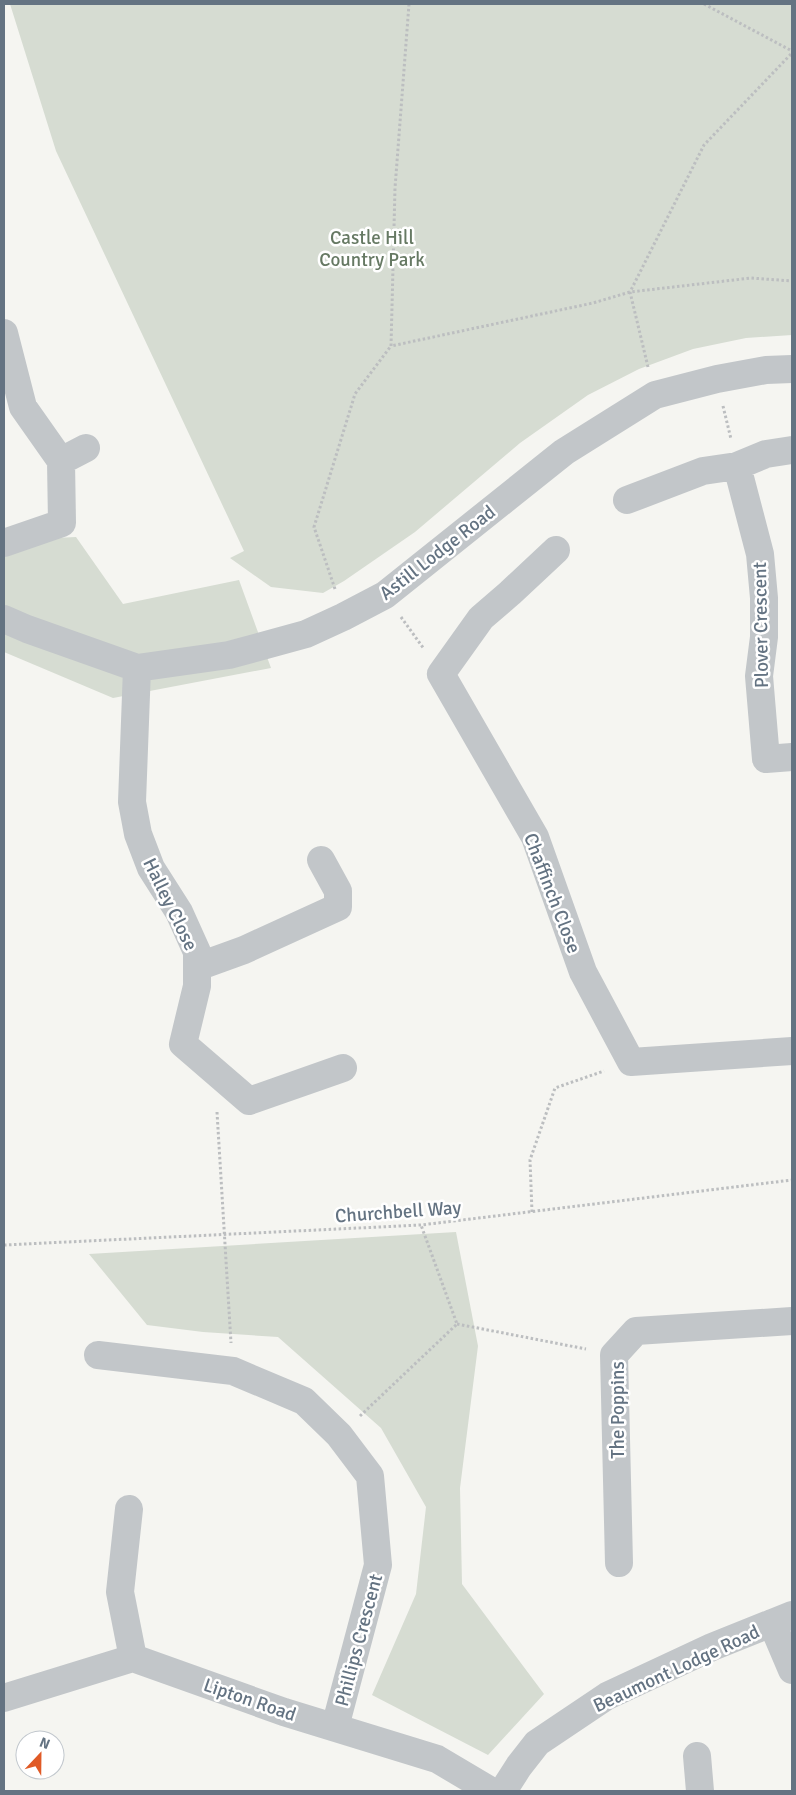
<svg xmlns="http://www.w3.org/2000/svg" width="796" height="1795" viewBox="0 0 796 1795" font-family="Signika,sans-serif">
<style>
.green{fill:#d6dcd2}
.lines{fill:none;stroke-linecap:round;stroke-linejoin:round}
.path{stroke:#bcbec0;stroke-width:3;stroke-dasharray:2.5 2.5;stroke-linecap:butt}
.minor{stroke:#c2c6c9;stroke-width:28}
.labels{text-anchor:middle;stroke-width:5;stroke-linejoin:round;paint-order:stroke}
.park-label{font-size:19px;fill:#667963;stroke:#fff}
.street-label{font-size:19px;fill:#647382;stroke:#fff}
</style>
<rect width="100%" height="100%" fill="#f5f5f1"/>
<!-- green -->
<path class="green" d="M 10,4 L 792,4 L 792,335 L 746,338 L 693,349 L 639,369 L 588,395 L 520,443 L 415,532 L 344,581 L 323,593 L 271,587 L 230,558 L 244,551 L 56,151 Z
M 76,537 L 123,604 L 239,580 L 271,668 L 113,698 L 4,652 L 4,554 L 55,538 Z
M 456,1232 L 478,1346 L 460,1488 L 462,1584 L 544,1694 L 488,1755 L 372,1695 L 416,1594 L 426,1507 L 381,1428 L 278,1337 L 203,1332 L 147,1325 L 89,1254 Z"/>
<g class="lines">
<!-- path -->
<path class="path" d="M 409,4 L 395,188 L 391,346 L 593,303 L 630,292 L 751,278 L 792,281
M 704,4 L 792,51
M 648,367 L 630,292 L 704,145 L 792,53
M 723,406 L 731,439
M 335,589 L 314,527 L 355,394 L 391,346
M 401,617 L 424,649
M 217,1112 L 231,1343
M 532,1212 L 530,1160 L 555,1088 L 604,1071
M 4,1245 L 421,1225 L 792,1180
M 457,1324 L 586,1349
M 360,1416 L 457,1324 L 421,1225"/>
<!-- minor -->
<path class="minor" d="M 4,333 L 23,407 L 61,461 L 62,523 L 4,543
M 61,461 L 86,448
M 737,466 L 760,554 L 764,598 L 764,637 L 759,676 L 766,759 L 792,757
M 627,500 L 703,471 L 737,466 L 766,454 L 792,450
M 556,550 L 510,593 L 481,618 L 441,674 L 535,837 L 583,972 L 631,1062 L 792,1051
M 4,619 L 27,629 L 137,668 L 229,655 L 306,634 L 343,617 L 385,595 L 564,452 L 655,395 L 717,379 L 766,370 L 792,369
M 137,668 L 132,802 L 138,834 L 151,868 L 179,912 L 197,952 L 197,986 L 183,1044 L 249,1101 L 343,1068
M 197,967 L 244,950 L 338,907 L 338,891 L 321,860
M 98,1355 L 233,1371 L 304,1401 L 339,1435 L 370,1476 L 378,1565 L 335,1727
M 129,1509 L 120,1592 L 133,1658
M 619,1563 L 614,1355 L 636,1331 L 792,1321
M 772,1623 L 792,1670
M 4,1698 L 133,1658 L 284,1712 L 437,1759 L 491,1791
M 697,1756 L 700,1791
M 503,1791 L 519,1766 L 537,1743 L 607,1696 L 712,1647 L 792,1615"/>
</g>
<g class="labels">
<!-- park labels -->
<g class="park-label">
<text x="372" y="244">Castle Hill<tspan x="372" dy="22">Country Park</tspan></text>
</g>
<!-- street labels -->
<g class="street-label">
<text transform="translate(437 552) rotate(-38)" y="7">Astill Lodge Road</text>
<text transform="translate(760 625) rotate(-91)" y="7">Plover Crescent</text>
<text transform="translate(553 893) rotate(69)" y="7">Chaffinch Close</text>
<text transform="translate(171 904) rotate(64)" y="7">Halley Close</text>
<text transform="translate(398 1211) rotate(-4)" y="7">Churchbell Way</text>
<text transform="translate(617 1410) rotate(-90)" y="7">The Poppins</text>
<text transform="translate(358 1640) rotate(-75)" y="7">Phillips Crescent</text>
<text transform="translate(676 1668) rotate(-25)" y="7">Beaumont Lodge Road</text>
<text transform="translate(250 1699) rotate(19)" y="7">Lipton Road</text>
</g>
</g>
<!-- border -->
<rect width="796" height="1795" fill="none" stroke="#647382" stroke-width="10"/>
<!-- north arrow -->
<g transform="translate(40 1755) rotate(22)"><circle r="24" fill="#ffffff" stroke="#c1c7cd"/>
<path d="M0-4L9 19L0 12L-9 19Z" fill="#e05a26"/>
<text y="-8" font-size="14" font-weight="bold" text-anchor="middle" fill="#647382">N</text>
</g>
</svg>
